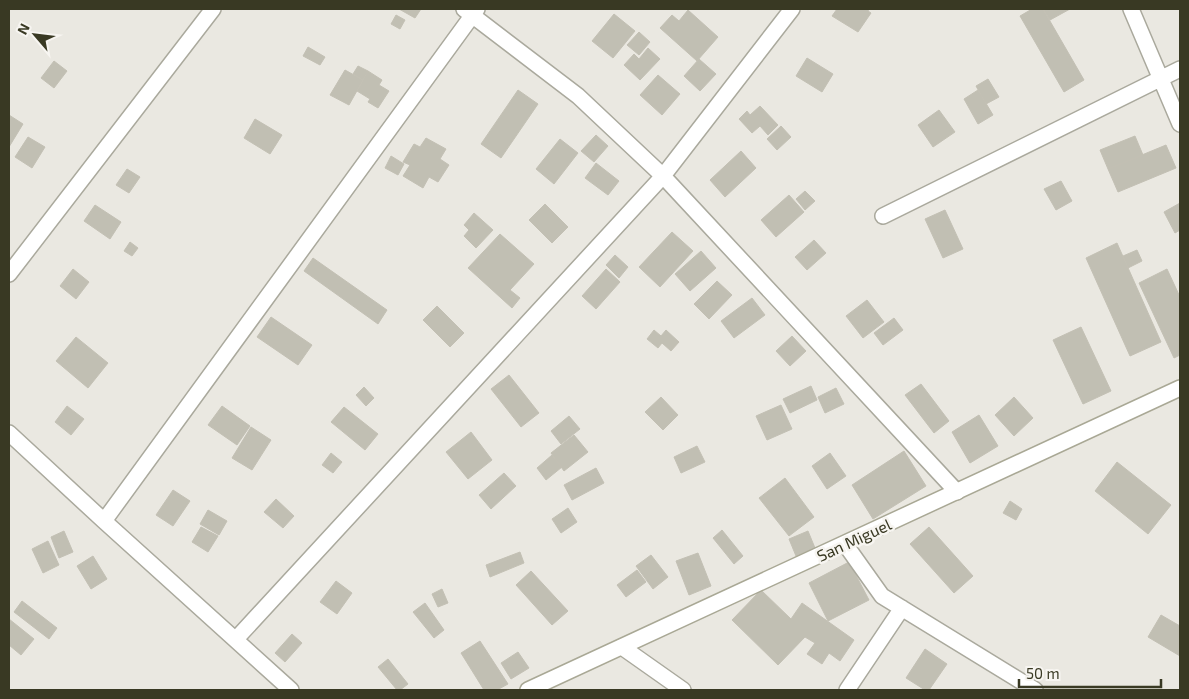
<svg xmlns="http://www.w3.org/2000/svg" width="1189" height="699" viewBox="0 0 1189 699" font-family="'Exo 2',sans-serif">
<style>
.building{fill:#c1bfb3;stroke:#c3c0b4}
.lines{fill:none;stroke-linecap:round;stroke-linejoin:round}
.street-casing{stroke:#aaa99d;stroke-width:18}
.secondary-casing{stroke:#a9a895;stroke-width:18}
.street{stroke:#fff;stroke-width:15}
.secondary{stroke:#fff;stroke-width:15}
.labels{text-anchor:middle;stroke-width:5;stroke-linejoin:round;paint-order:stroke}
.street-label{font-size:16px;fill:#393923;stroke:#f7f5f1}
</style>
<rect width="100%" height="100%" fill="#eae8e1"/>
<!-- building -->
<path class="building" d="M 399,9 L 421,9 L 415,18 Z
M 837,9 L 869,9 L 868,11 L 871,13 L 858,32 L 832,16 Z
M 1032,9 L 1043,9 L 1084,80 L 1064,92 L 1020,16 Z
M 1043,9 L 1070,9 L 1050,20 Z
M 688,10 L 718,37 L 697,61 L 660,28 L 672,15 L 679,21 Z
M 614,14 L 635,31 L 613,58 L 592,41 Z
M 396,15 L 405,20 L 400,29 L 391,24 Z
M 639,32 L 650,42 L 639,55 L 627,45 Z
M 308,47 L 325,57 L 320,65 L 303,56 Z
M 648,48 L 660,59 L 640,80 L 624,65 L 634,54 L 639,59 Z
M 807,58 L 833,74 L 822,92 L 796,76 Z
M 699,59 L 716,74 L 700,91 L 684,76 Z
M 54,61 L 67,71 L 54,88 L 41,78 Z
M 358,66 L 368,71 L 363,80 L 353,74 Z
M 345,70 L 363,80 L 349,105 L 330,95 Z
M 368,71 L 382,80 L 379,85 L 389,91 L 378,108 L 368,102 L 370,99 L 357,91 Z
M 658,75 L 680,94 L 662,115 L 640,95 Z
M 988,79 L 999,97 L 986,104 L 976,86 Z
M 518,90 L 538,104 L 501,158 L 481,144 Z
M 978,90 L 993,115 L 978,124 L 964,99 Z
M 760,106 L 778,125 L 768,135 L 760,126 L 752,133 L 739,119 L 747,111 L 750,115 Z
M 939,110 L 955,132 L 933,147 L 918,125 Z
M 9,115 L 23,124 L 9,147 Z
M 255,119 L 282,135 L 270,154 L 244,138 Z
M 781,126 L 791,137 L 777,150 L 767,139 Z
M 596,135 L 608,146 L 594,162 L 581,151 Z
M 1135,136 L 1143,155 L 1108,169 L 1100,150 Z
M 28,137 L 45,147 L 32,168 L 15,157 Z
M 426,138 L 446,149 L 440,159 L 449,165 L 438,182 L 429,177 L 423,188 L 403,176 L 410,165 L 403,162 L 414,144 L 420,147 Z
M 560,139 L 578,153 L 554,184 L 536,169 Z
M 1166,145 L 1176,168 L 1118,192 L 1108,169 Z
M 741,151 L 756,168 L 725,197 L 710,180 Z
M 391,156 L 404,164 L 398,175 L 385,168 Z
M 596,163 L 619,181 L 608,195 L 585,178 Z
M 127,169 L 140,177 L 129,193 L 116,185 Z
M 1061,181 L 1072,201 L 1056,210 L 1044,189 Z
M 805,191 L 815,201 L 805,210 L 796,199 Z
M 789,195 L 804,212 L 776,237 L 761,220 Z
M 1180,203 L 1180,230 L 1175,233 L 1164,212 Z
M 545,204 L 568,227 L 552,243 L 529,220 Z
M 95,205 L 121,222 L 110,239 L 84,221 Z
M 945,210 L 963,249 L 943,258 L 925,219 Z
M 474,213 L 493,230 L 476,248 L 464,236 L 469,230 L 464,225 Z
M 672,232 L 693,251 L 660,287 L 639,267 Z
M 500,234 L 534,264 L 510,290 L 520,298 L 512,308 L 468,268 Z
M 814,240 L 826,253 L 807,270 L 795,257 Z
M 130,242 L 138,248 L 132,256 L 124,251 Z
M 1117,243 L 1161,342 L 1130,356 L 1086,258 Z
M 1137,250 L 1142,261 L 1128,268 L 1123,256 Z
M 701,251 L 716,268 L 690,291 L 675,274 Z
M 615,255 L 628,267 L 619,278 L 606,265 Z
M 313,258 L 387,310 L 378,324 L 304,271 Z
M 73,269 L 89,282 L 76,299 L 60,286 Z
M 606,269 L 620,282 L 596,309 L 582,296 Z
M 1167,269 L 1180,297 L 1180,355 L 1174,358 L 1139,283 Z
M 717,281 L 732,295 L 709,319 L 694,304 Z
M 752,298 L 765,315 L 734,338 L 721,321 Z
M 867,300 L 884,322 L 863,338 L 846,316 Z
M 437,306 L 464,333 L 450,347 L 423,320 Z
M 271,317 L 312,345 L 298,365 L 257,337 Z
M 894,318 L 903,330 L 883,345 L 874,333 Z
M 1081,327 L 1111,391 L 1083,404 L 1053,340 Z
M 654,330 L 661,336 L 666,330 L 679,342 L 671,351 L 662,343 L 658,348 L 647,339 Z
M 792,336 L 806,351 L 790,366 L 776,351 Z
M 76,337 L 108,363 L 88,388 L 56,361 Z
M 509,375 L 539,413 L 521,427 L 491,389 Z
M 921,384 L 949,421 L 934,433 L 905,395 Z
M 811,386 L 817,400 L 790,413 L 783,399 Z
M 364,387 L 374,398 L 366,406 L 356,395 Z
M 836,388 L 844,404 L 825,413 L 818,397 Z
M 661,397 L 678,415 L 663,430 L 645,412 Z
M 1014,397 L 1033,418 L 1014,436 L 995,415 Z
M 781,405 L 792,429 L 767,440 L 756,416 Z
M 67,406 L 84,419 L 71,435 L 55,422 Z
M 222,406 L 250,426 L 237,445 L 208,425 Z
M 344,407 L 378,434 L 365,450 L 331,422 Z
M 979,415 L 998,446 L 970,463 L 952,432 Z
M 569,416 L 580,429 L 561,444 L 551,431 Z
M 251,427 L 271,440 L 252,470 L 232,458 Z
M 471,432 L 492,460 L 468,479 L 446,452 Z
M 574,435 L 588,452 L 564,471 L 551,453 Z
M 697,446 L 705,462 L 681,473 L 674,457 Z
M 904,451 L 926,486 L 873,519 L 852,485 Z
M 331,453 L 342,462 L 333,473 L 322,465 Z
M 830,453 L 846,476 L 827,489 L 812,466 Z
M 552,455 L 562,467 L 546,480 L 537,468 Z
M 1117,462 L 1171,505 L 1148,534 L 1095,491 Z
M 596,468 L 604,483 L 572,500 L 564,485 Z
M 504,473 L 516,486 L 491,509 L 479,495 Z
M 785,478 L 814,517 L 789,536 L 759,498 Z
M 173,490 L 190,501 L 173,526 L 156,515 Z
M 276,499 L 294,516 L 283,528 L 264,512 Z
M 1010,501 L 1022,509 L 1016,520 L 1003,513 Z
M 568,508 L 577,522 L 561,533 L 552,519 Z
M 208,510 L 227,521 L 219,535 L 200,524 Z
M 201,527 L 218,536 L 208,552 L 192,542 Z
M 929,527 L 973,576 L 954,593 L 910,544 Z
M 722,530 L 743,556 L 734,564 L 713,538 Z
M 64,531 L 73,552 L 59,558 L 51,537 Z
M 808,531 L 815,548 L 796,556 L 789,539 Z
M 48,541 L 59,565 L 43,573 L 32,549 Z
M 520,552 L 524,563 L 490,577 L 486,565 Z
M 698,553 L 711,586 L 689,595 L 676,561 Z
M 651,555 L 668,577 L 653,589 L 636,566 Z
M 93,556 L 107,579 L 91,589 L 77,566 Z
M 849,562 L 869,600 L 828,621 L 809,583 Z
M 637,570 L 646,582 L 626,597 L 617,585 Z
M 531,571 L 568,611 L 552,625 L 516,585 Z
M 336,581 L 352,593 L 337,614 L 320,602 Z
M 442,589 L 448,603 L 438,607 L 432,594 Z
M 761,590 L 791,619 L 802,603 L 854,640 L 840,661 L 829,653 L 822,664 L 807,654 L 815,643 L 805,637 L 778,665 L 732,620 Z
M 22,601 L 57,628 L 49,639 L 14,612 Z
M 425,603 L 444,630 L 434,638 L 413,612 Z
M 1161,615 L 1180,626 L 1180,656 L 1148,637 Z
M 9,619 L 34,639 L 21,655 L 9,645 Z
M 292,634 L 302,643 L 285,662 L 275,653 Z
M 480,641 L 508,684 L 497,690 L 484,690 L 461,653 Z
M 925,649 L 947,664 L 929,690 L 925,690 L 906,678 Z
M 518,652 L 529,668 L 511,679 L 501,663 Z
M 388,659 L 408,684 L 400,690 L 397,690 L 378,667 Z"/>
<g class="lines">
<!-- street casing -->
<g class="street-casing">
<path id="street" d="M 464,9 L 578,96 L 663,176 L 957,492
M 1131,9 L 1180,124
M 883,216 L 1180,69
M 9,274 L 213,9
M 9,433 L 104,521 L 291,690
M 104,521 L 477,9
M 845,544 L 882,596 L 1035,690
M 236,639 L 663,176 L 792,9
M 622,647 L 683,690
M 847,690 L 902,608"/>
</g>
<!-- secondary casing -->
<g class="secondary-casing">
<path id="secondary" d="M 528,690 L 1180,388"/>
</g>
<!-- street -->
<use href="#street" class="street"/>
<!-- secondary -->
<use href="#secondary" class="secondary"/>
</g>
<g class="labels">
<!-- street labels -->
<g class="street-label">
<text transform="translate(854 540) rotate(-25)" y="6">San Miguel</text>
</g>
</g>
<!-- border -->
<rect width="1189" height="699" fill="none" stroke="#393923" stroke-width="20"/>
<!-- north arrow -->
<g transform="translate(35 35) rotate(298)" stroke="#f7f5f1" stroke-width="4" paint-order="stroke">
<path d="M0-4L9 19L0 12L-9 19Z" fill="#393923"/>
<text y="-8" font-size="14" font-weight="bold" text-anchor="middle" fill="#393923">N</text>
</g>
<!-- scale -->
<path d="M1019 679v8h142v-8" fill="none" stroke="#393923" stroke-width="2.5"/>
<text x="1026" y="679" font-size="15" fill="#393923" stroke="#f7f5f1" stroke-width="4" paint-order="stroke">50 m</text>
</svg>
